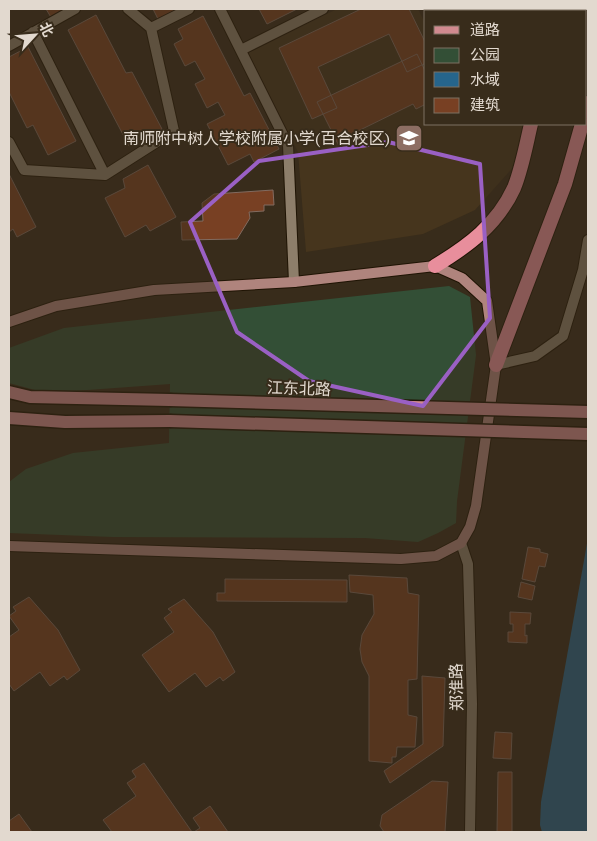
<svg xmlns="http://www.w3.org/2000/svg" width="597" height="841" viewBox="0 0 597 841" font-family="'PT Serif','Noto Sans SC',serif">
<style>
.built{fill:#46351d}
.green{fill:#334f36}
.water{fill:#26658c}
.building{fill:#784023;stroke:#826b60}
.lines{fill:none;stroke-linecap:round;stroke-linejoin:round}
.minor-casing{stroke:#1f1404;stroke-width:12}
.tertiary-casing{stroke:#1f1404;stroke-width:12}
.secondary-casing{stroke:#1f1404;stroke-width:12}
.primary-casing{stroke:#1f1404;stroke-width:15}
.trunk-casing{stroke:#1f1404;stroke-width:16}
.minor{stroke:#8d7e6a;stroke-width:10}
.tertiary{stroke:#8d7e6a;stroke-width:10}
.secondary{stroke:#af847d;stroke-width:10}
.primary{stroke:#d18a8f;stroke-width:12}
.trunk{stroke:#e88e9c;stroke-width:14}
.primary-bridge-casing{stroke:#1f1404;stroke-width:15;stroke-linecap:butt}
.primary-bridge{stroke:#d18a8f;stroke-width:12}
.marked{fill:none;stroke:#9a60c4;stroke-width:4;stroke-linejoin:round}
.labels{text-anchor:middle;stroke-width:4;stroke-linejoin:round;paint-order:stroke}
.poi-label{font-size:16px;fill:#e2d9cf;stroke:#382c1b;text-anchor:end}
.street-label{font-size:16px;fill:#e2d9cf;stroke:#382c1b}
</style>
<rect width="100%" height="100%" fill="#382c1b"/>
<!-- built -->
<path class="built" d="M 337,9 L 418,9 L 426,25 L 426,124 L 531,124 L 524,155 L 475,210 L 423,234 L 306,252 L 298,152 L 248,53 Z"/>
<!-- green -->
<path class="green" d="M 449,286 L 470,297 L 476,355 L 457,501 L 456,523 L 438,533 L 418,542 L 365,538 L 113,537 L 9,533 L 9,482 L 26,469 L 73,453 L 169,443 L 170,384 L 46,393 L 9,383 L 9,348 L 64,328 Z"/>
<!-- water -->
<path class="water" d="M 588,538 L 588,832 L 542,832 L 540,825 L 541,802 Z"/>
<!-- building -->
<path class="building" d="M 46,9 L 71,9 L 52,19 Z
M 153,9 L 177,9 L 158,19 Z
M 259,9 L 297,9 L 267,24 Z
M 361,9 L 409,9 L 426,44 L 426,63 L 407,72 L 389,34 L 318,67 L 337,108 L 312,119 L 279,48 Z
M 96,15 L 126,73 L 132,72 L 162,129 L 129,146 L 68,30 Z
M 203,16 L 244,96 L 250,93 L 279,149 L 254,162 L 250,154 L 228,165 L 207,124 L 225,115 L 218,102 L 207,108 L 195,84 L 205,79 L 195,61 L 185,66 L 174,44 L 183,39 L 178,29 Z
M 28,47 L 76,141 L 48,155 L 33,125 L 27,128 L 9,92 L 9,57 Z
M 417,54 L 426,73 L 426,104 L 416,109 L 413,104 L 356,132 L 359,137 L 339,146 L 317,102 Z
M 148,165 L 176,217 L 150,231 L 146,225 L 125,237 L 105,198 L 125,188 L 123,179 Z
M 9,174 L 36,227 L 17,237 L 13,229 L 9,232 Z
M 273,190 L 274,205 L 264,205 L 264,211 L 249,212 L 250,218 L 237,239 L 182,240 L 181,222 L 203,221 L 202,203 L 214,194 Z
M 528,547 L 540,549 L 540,552 L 548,554 L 545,567 L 539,566 L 535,582 L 522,579 Z
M 349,575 L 407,578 L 408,593 L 419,595 L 417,679 L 408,680 L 408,715 L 417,717 L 415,747 L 397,747 L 396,757 L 392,757 L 392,763 L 369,761 L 369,676 L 362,662 L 360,649 L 362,635 L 374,614 L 373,595 L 350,592 Z
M 225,579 L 347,580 L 347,602 L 217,601 L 217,593 L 225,593 Z
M 521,582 L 535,586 L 532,600 L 518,597 Z
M 29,597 L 58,630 L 80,670 L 67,680 L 64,676 L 50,686 L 40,672 L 14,691 L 9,684 L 9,637 L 19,630 L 9,616 L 16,611 L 13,607 Z
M 184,599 L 213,632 L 235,672 L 223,681 L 220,677 L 206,687 L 195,673 L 169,692 L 142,655 L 174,632 L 164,618 L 172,612 L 168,609 Z
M 510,612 L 531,613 L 530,624 L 525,624 L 525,636 L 527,635 L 527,643 L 508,642 L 508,632 L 513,632 L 513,624 L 510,624 Z
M 422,676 L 445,678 L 443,746 L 390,783 L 384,771 L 423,744 Z
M 495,732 L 512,733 L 511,759 L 493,758 Z
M 144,763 L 192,832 L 112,832 L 103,820 L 136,796 L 127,783 L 136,777 L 132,771 Z
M 498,772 L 512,772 L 512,832 L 497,832 Z
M 432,781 L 448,782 L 445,832 L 384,832 L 380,826 L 382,815 Z
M 210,806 L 228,832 L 194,832 L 200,828 L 193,818 Z
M 19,814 L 32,832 L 9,832 L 9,821 Z"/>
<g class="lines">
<!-- minor casing -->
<g class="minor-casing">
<path id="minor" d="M 128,9 L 151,28 L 189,9
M 220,9 L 288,145 L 294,282
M 449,9 L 450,11
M 493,11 L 499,9
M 33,32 L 105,175
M 9,46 L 75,9
M 241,50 L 323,9
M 9,142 L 24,170 L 105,175 L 174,131 L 151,28
M 496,365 L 535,356 L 563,336 L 583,270 L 588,240"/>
</g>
<!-- tertiary casing -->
<g class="tertiary-casing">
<path id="tertiary" d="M 461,543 L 468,564 L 472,704 L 470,832"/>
</g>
<!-- secondary casing -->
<g class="secondary-casing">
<path id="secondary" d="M 9,322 L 56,306 L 154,290 L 294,282 L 435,266 L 462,278 L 487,301 L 496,365 L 476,506 L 470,527 L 461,543 L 436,556 L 401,559 L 9,546"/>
</g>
<!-- primary casing -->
<g class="primary-casing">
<path id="primary" d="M 9,392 L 30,397 L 170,400
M 9,418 L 65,422 L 170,421"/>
</g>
<!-- trunk casing -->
<g class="trunk-casing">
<path id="trunk" d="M 558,11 L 558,9
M 586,112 L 588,103
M 435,266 C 468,246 497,225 514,188 C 522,168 526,145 531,124
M 496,365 L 565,184 L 582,124"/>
</g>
<!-- minor -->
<use href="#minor" class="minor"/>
<!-- tertiary -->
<use href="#tertiary" class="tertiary"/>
<!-- secondary -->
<use href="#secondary" class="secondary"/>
<!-- primary -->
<use href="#primary" class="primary"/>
<!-- trunk -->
<use href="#trunk" class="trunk"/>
<!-- primary-bridge casing -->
<g class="primary-bridge-casing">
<path id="primary-bridge" d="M 170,400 L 588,412
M 170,421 L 588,434"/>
</g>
<!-- primary-bridge -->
<use href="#primary-bridge" class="primary-bridge"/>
</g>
<!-- marked area -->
<path d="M0 0H597V841H0ZM 388,142 L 480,164 L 490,318 L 423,406 L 309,381 L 237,332 L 190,222 L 259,161 Z" fill="#382c1b" fill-opacity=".55" fill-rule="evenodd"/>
<path class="marked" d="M 388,142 L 480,164 L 490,318 L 423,406 L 309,381 L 237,332 L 190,222 L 259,161 Z"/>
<!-- icons -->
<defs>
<g id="school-square" transform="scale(1.4375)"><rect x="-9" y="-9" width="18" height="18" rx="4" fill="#8d6e63" stroke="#382c1b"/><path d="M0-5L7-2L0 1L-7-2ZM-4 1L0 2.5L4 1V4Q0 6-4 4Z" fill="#fff"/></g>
</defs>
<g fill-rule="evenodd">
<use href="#school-square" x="409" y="138"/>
</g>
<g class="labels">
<!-- poi labels -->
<g class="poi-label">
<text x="390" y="144">南师附中树人学校附属小学(百合校区)</text>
</g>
<!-- street labels -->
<g class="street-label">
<text transform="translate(299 388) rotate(2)" y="6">江东北路</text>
<text transform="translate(456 687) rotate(-91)" y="6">郑淮路</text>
</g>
</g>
<!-- border -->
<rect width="597" height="841" fill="none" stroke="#e2d9cf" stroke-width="20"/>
<!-- legend -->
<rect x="424" y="10" width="162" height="115" fill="#382c1b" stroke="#7c7163"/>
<rect x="434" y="26" width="25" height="8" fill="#d18a8f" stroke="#7c7163"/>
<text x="470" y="35" font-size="15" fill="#e2d9cf">道路</text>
<rect x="434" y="48" width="25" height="15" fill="#334f36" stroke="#7c7163"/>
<text x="470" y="60" font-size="15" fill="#e2d9cf">公园</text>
<rect x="434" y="72" width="25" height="15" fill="#26658c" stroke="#7c7163"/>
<text x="470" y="85" font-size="15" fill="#e2d9cf">水域</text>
<rect x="434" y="98" width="25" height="15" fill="#784023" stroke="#7c7163"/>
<text x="470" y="110" font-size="15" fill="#e2d9cf">建筑</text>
<!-- north arrow -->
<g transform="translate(35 35) rotate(64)" stroke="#382c1b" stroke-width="4" paint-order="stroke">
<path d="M0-4L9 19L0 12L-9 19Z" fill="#e2d9cf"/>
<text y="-8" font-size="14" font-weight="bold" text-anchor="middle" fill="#e2d9cf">北</text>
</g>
</svg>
